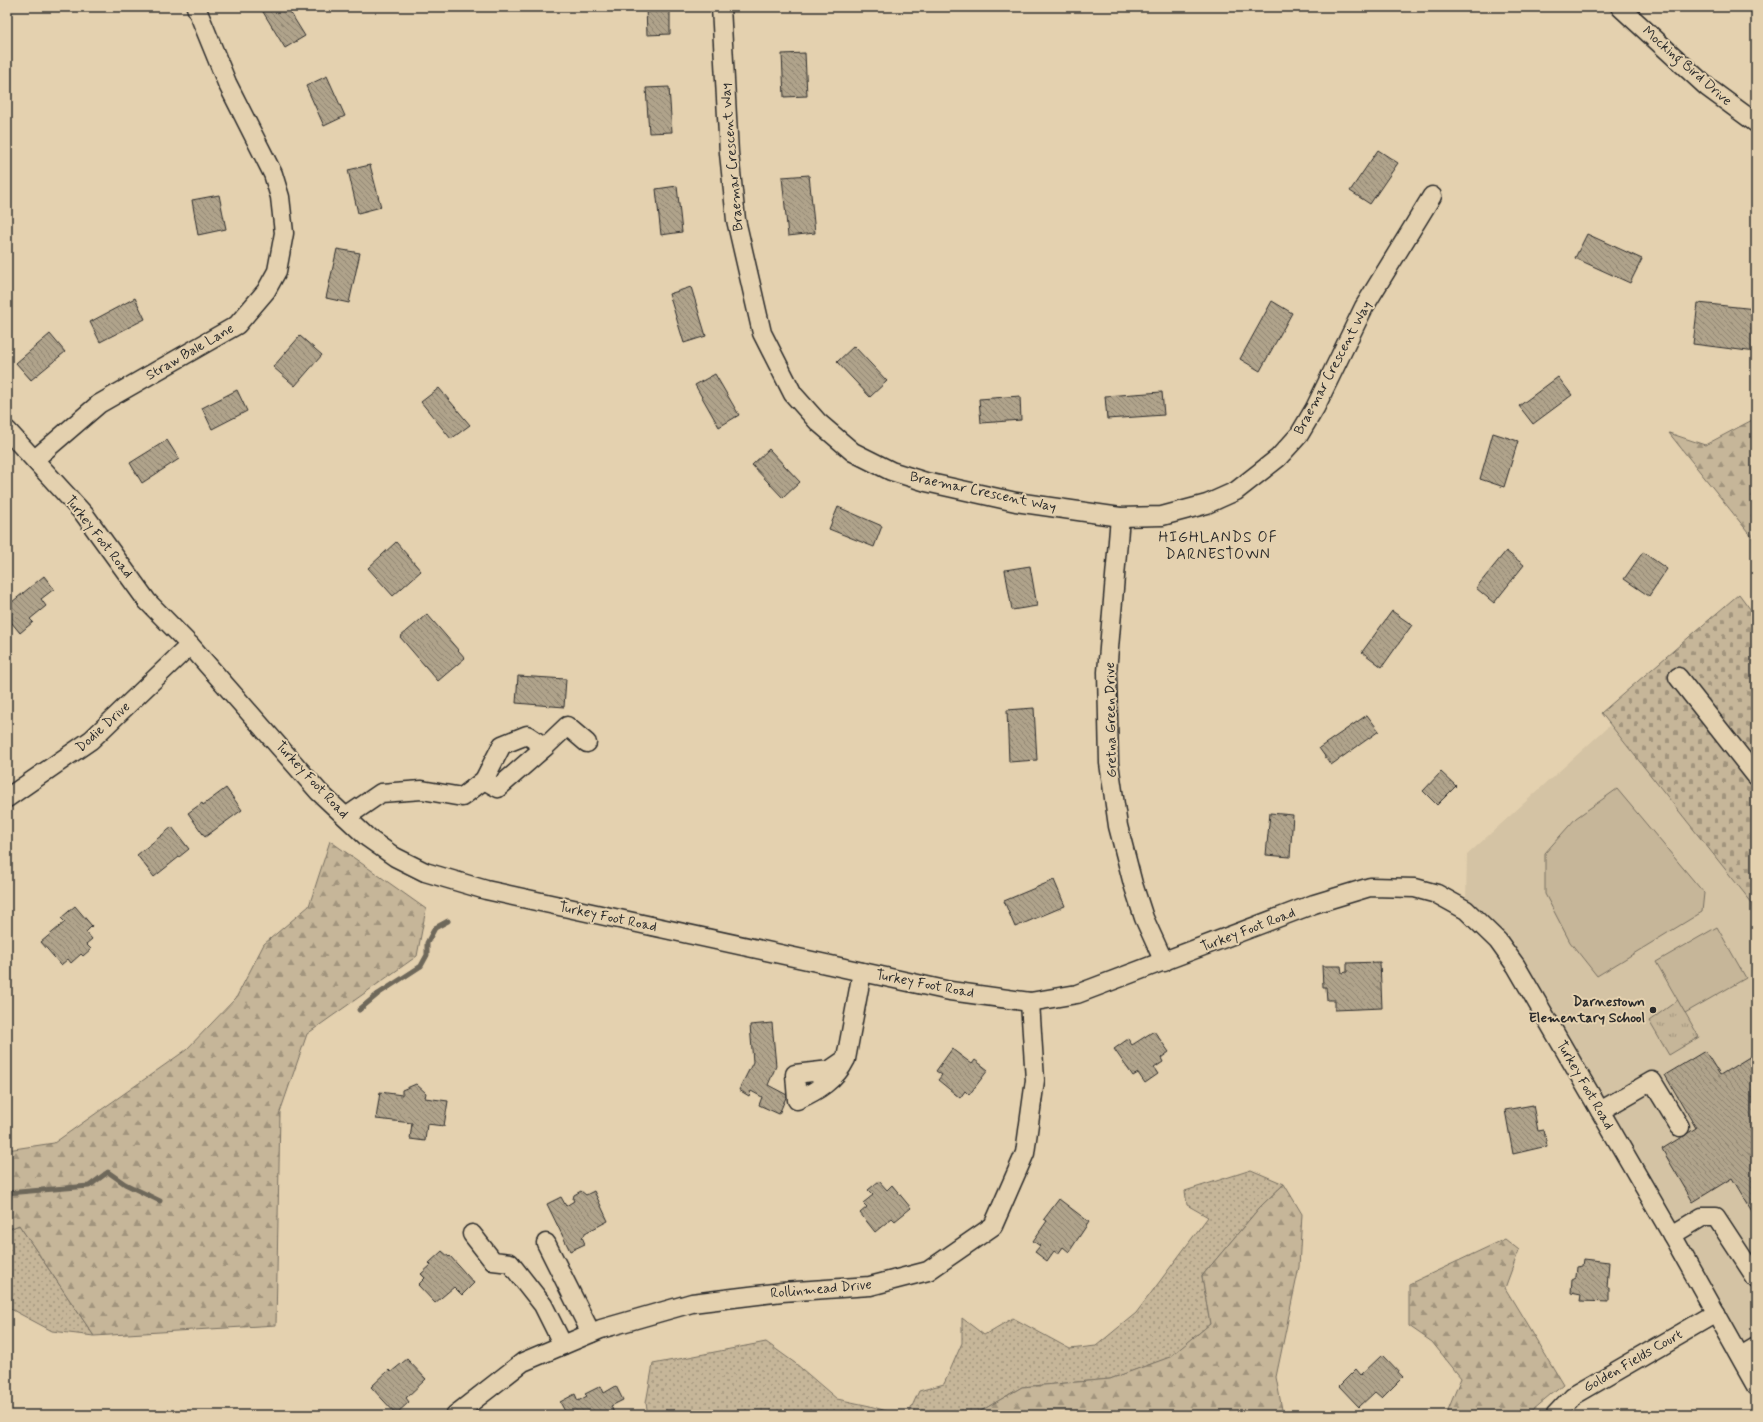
<svg xmlns="http://www.w3.org/2000/svg" width="1763" height="1422" viewBox="0 0 1763 1422" font-family="Mynerve,sans-serif">
	<defs>
		<pattern id="grass-dots" width="8" height="8" patternUnits="userSpaceOnUse"><rect width="8" height="8" fill="#c6b699"/><path d="M2 2h.1M6 6h.1" fill="none" stroke="#a1947d" stroke-width="1.8" stroke-linecap="round"/></pattern>
		<pattern id="forest-firs" width="22" height="20" patternUnits="userSpaceOnUse"><rect width="22" height="20" fill="#c6b699"/><path d="M5 1l3.5 6h-7zM16 11l3.5 6h-7z" fill="#a1947d"/></pattern>
		<pattern id="cemetery-stones" width="16" height="16" patternUnits="userSpaceOnUse"><rect width="16" height="16" fill="#c6b699"/><path d="M2 7V4a2 2 0 0 1 4 0v3zM10 15v-3a2 2 0 0 1 4 0v3z" fill="#a1947d"/></pattern>
		<pattern id="park-tufts" width="24" height="20" patternUnits="userSpaceOnUse"><rect width="24" height="20" fill="#c6b699"/><path d="M3 7l-1-3M5 7V3M7 7l1-3M15 17l-1-3M17 17v-4M19 17l1-3" fill="none" stroke="#a1947d"/></pattern>
		<pattern id="building-back-hatch" width="6" height="6" patternUnits="userSpaceOnUse"><rect width="6" height="6" fill="#b0a38b"/><path d="M-1 5l2 2M0 0l6 6M5-1l2 2" fill="none" stroke="#8f8572"/></pattern>
	</defs>
	<rect width="100%" height="100%" fill="#e4d1af"/>
	<filter id="ink" filterUnits="userSpaceOnUse"><feTurbulence type="fractalNoise" baseFrequency=".025" numOctaves="2"/><feDisplacementMap in="SourceGraphic" scale="8" xChannelSelector="R" yChannelSelector="G"/><feConvolveMatrix kernelMatrix="1 2 1 2 8 2 1 2 1" color-interpolation-filters="sRGB"/></filter>
	<g filter="url(#ink)">
		<path fill="#d4c3a4" d="M 1610,725 L 1756,908 L 1756,1362 L 1589,1077 L 1513,942 L 1466,901 L 1467,855 Z"/>
		<g fill="url(#grass-dots)" stroke="#787062">
			<path d="M 1251,1170 L 1284,1184 L 1260,1207 L 1202,1276 L 1210,1324 L 1171,1357 L 1110,1379 L 1022,1387 L 974,1415 L 908,1415 L 919,1391 L 944,1384 L 962,1343 L 962,1318 L 984,1335 L 1013,1318 L 1070,1349 L 1096,1346 L 1136,1313 L 1208,1217 L 1187,1205 L 1185,1191 Z"/>
			<path d="M 19,1225 L 94,1336 L 52,1331 L 7,1307 L 7,1230 Z"/>
			<path d="M 766,1342 L 795,1363 L 837,1399 L 870,1406 L 899,1415 L 648,1415 L 646,1403 L 653,1364 Z"/>
		</g>
		<g fill="url(#forest-firs)" stroke="#787062">
			<path d="M 1756,418 L 1756,542 L 1669,433 L 1705,445 Z"/>
			<path d="M 330,841 L 426,909 L 417,956 L 307,1034 L 280,1112 L 276,1325 L 94,1336 L 19,1225 L 7,1230 L 7,1150 L 54,1143 L 186,1050 L 236,998 L 264,944 L 309,906 Z"/>
			<path d="M 1284,1184 L 1302,1214 L 1299,1267 L 1276,1377 L 1283,1415 L 974,1415 L 1022,1387 L 1110,1379 L 1170,1357 L 1210,1324 L 1202,1276 L 1260,1207 Z"/>
			<path d="M 1505,1239 L 1519,1250 L 1505,1288 L 1563,1384 L 1526,1415 L 1446,1415 L 1461,1378 L 1432,1342 L 1409,1326 L 1409,1284 Z"/>
		</g>
		<path fill="url(#cemetery-stones)" stroke="#787062" d="M 1739,594 L 1756,617 L 1756,908 L 1601,713 Z"/>
		<path fill="url(#park-tufts)" stroke="#787062" d="M 1678,1000 L 1699,1037 L 1669,1055 L 1649,1021 Z"/>
		<g fill="#c6b699" stroke="#787062">
			<path d="M 1617,789 L 1704,893 L 1702,912 L 1597,976 L 1570,942 L 1545,894 L 1545,853 L 1576,818 Z"/>
			<path d="M 1717,927 L 1746,978 L 1685,1013 L 1656,962 Z"/>
		</g>
		<g fill="none" stroke-linecap="round" stroke-linejoin="round">
			<g stroke="#6e675a" stroke-width="5">
				<path d="M 359,1010 L 378,994 L 421,966 L 427,955 L 427,943 L 435,928 L 448,921"/>
				<path d="M 7,1193 L 89,1186 L 108,1172 L 125,1184 L 160,1201"/>
			</g>
		</g>
		<g fill="url(#building-back-hatch)" stroke="#2b2b2b">
			<path d="M 260,7 L 287,7 L 305,36 L 285,48 Z"/>
			<path d="M 646,7 L 670,7 L 670,34 L 647,35 Z"/>
			<path d="M 805,53 L 807,96 L 784,97 L 782,54 Z"/>
			<path d="M 327,76 L 345,116 L 324,126 L 306,86 Z"/>
			<path d="M 669,87 L 672,132 L 649,133 L 646,88 Z"/>
			<path d="M 1378,150 L 1398,163 L 1370,204 L 1350,191 Z"/>
			<path d="M 370,165 L 381,207 L 358,213 L 348,170 Z"/>
			<path d="M 809,175 L 815,233 L 788,236 L 782,177 Z"/>
			<path d="M 677,186 L 682,232 L 661,235 L 656,189 Z"/>
			<path d="M 219,195 L 226,229 L 198,235 L 192,200 Z"/>
			<path d="M 1587,234 L 1642,259 L 1630,283 L 1575,258 Z"/>
			<path d="M 337,249 L 360,253 L 349,303 L 326,298 Z"/>
			<path d="M 691,287 L 706,336 L 684,343 L 669,294 Z"/>
			<path d="M 135,298 L 145,319 L 100,342 L 90,322 Z"/>
			<path d="M 1272,301 L 1292,313 L 1260,371 L 1240,359 Z"/>
			<path d="M 1698,303 L 1756,309 L 1756,352 L 1693,344 Z"/>
			<path d="M 50,334 L 65,352 L 31,380 L 16,363 Z"/>
			<path d="M 300,336 L 322,355 L 295,386 L 273,367 Z"/>
			<path d="M 854,346 L 887,381 L 870,397 L 837,362 Z"/>
			<path d="M 715,374 L 739,415 L 719,427 L 695,385 Z"/>
			<path d="M 1558,377 L 1572,395 L 1533,424 L 1519,406 Z"/>
			<path d="M 439,388 L 470,425 L 451,439 L 421,402 Z"/>
			<path d="M 237,390 L 247,411 L 212,429 L 202,408 Z"/>
			<path d="M 1162,392 L 1164,415 L 1107,419 L 1105,396 Z"/>
			<path d="M 1020,396 L 1021,420 L 981,423 L 979,399 Z"/>
			<path d="M 1493,433 L 1518,441 L 1504,487 L 1480,479 Z"/>
			<path d="M 167,440 L 179,459 L 142,483 L 130,463 Z"/>
			<path d="M 769,449 L 800,482 L 783,498 L 752,465 Z"/>
			<path d="M 838,507 L 882,526 L 874,547 L 829,529 Z"/>
			<path d="M 396,542 L 421,571 L 393,596 L 368,568 Z"/>
			<path d="M 1506,551 L 1524,565 L 1494,603 L 1476,588 Z"/>
			<path d="M 1643,552 L 1667,569 L 1649,596 L 1624,579 Z"/>
			<path d="M 1030,566 L 1037,606 L 1012,610 L 1005,570 Z"/>
			<path d="M 44,576 L 54,589 L 41,599 L 46,606 L 30,619 L 33,622 L 20,633 L 7,617 L 7,595 L 12,602 Z"/>
			<path d="M 1392,611 L 1412,625 L 1382,667 L 1362,652 Z"/>
			<path d="M 427,614 L 465,658 L 438,681 L 400,637 Z"/>
			<path d="M 518,676 L 566,679 L 564,707 L 516,703 Z"/>
			<path d="M 1034,708 L 1037,760 L 1009,762 L 1007,710 Z"/>
			<path d="M 1367,715 L 1379,731 L 1331,765 L 1319,748 Z"/>
			<path d="M 1441,772 L 1456,786 L 1437,805 L 1423,791 Z"/>
			<path d="M 226,788 L 242,810 L 205,837 L 188,813 L 202,803 L 203,805 Z"/>
			<path d="M 1270,813 L 1293,815 L 1290,857 L 1266,855 Z"/>
			<path d="M 172,827 L 189,849 L 154,877 L 137,855 Z"/>
			<path d="M 1054,880 L 1065,906 L 1015,927 L 1004,901 Z"/>
			<path d="M 75,906 L 92,926 L 86,932 L 92,939 L 86,944 L 91,949 L 83,956 L 81,954 L 71,963 L 68,959 L 61,965 L 41,942 L 65,922 L 61,918 Z"/>
			<path d="M 1380,962 L 1382,1008 L 1335,1010 L 1335,1000 L 1327,1000 L 1326,987 L 1323,987 L 1322,966 L 1341,966 L 1342,973 L 1347,972 L 1347,963 Z"/>
			<path d="M 772,1023 L 776,1066 L 768,1085 L 787,1095 L 779,1114 L 759,1105 L 762,1097 L 751,1091 L 749,1096 L 739,1090 L 753,1062 L 750,1025 Z"/>
			<path d="M 1154,1031 L 1169,1052 L 1161,1058 L 1163,1062 L 1154,1068 L 1158,1074 L 1145,1083 L 1138,1073 L 1133,1076 L 1114,1049 L 1128,1039 L 1132,1045 Z"/>
			<path d="M 952,1049 L 972,1064 L 975,1060 L 988,1070 L 969,1095 L 965,1091 L 960,1098 L 938,1080 L 942,1075 L 936,1071 Z"/>
			<path d="M 1705,1051 L 1720,1075 L 1756,1053 L 1756,1102 L 1755,1103 L 1756,1105 L 1756,1218 L 1732,1178 L 1693,1202 L 1662,1149 L 1696,1128 L 1665,1075 Z"/>
			<path d="M 416,1084 L 426,1093 L 425,1098 L 448,1101 L 444,1126 L 427,1124 L 425,1141 L 410,1139 L 412,1123 L 376,1119 L 380,1092 L 402,1095 L 402,1090 Z"/>
			<path d="M 1533,1105 L 1538,1131 L 1544,1130 L 1547,1146 L 1513,1154 L 1505,1110 Z"/>
			<path d="M 879,1181 L 887,1190 L 892,1185 L 911,1208 L 895,1221 L 892,1218 L 875,1232 L 860,1213 L 867,1207 L 863,1203 L 873,1195 L 868,1190 Z"/>
			<path d="M 581,1191 L 586,1195 L 594,1191 L 608,1221 L 585,1233 L 585,1235 L 582,1237 L 585,1244 L 570,1251 L 547,1204 L 561,1197 L 566,1206 L 574,1201 L 573,1199 L 574,1195 Z"/>
			<path d="M 1059,1199 L 1089,1222 L 1069,1252 L 1063,1247 L 1058,1254 L 1054,1251 L 1047,1261 L 1035,1252 L 1040,1246 L 1033,1241 L 1047,1221 L 1044,1219 Z"/>
			<path d="M 442,1251 L 449,1257 L 450,1256 L 474,1283 L 462,1295 L 454,1287 L 435,1303 L 418,1285 L 425,1278 L 421,1274 L 431,1265 L 429,1263 Z"/>
			<path d="M 1583,1259 L 1609,1262 L 1607,1287 L 1609,1287 L 1609,1302 L 1580,1301 L 1581,1295 L 1571,1293 L 1572,1279 L 1576,1277 L 1577,1267 L 1582,1266 Z"/>
			<path d="M 1382,1355 L 1403,1377 L 1382,1398 L 1375,1392 L 1359,1407 L 1339,1386 L 1356,1369 L 1361,1375 Z"/>
			<path d="M 407,1359 L 426,1379 L 406,1398 L 409,1402 L 396,1414 L 371,1387 L 389,1370 L 391,1372 Z"/>
			<path d="M 601,1386 L 604,1393 L 616,1386 L 623,1400 L 611,1406 L 615,1415 L 567,1415 L 560,1402 L 575,1394 L 578,1401 L 587,1396 L 585,1394 Z"/>
		</g>
		<g fill="none" stroke-linecap="round" stroke-linejoin="round">
			<defs>
				<g id="minor">
					<path d="M 721,7 L 729,153 L 736,220 L 762,333 L 793,394 L 818,422 L 853,452 L 891,471 L 926,482 L 1016,502 L 1120,517 L 1162,516 L 1207,504 L 1236,491 L 1278,458 L 1299,435 L 1315,408 L 1364,307 L 1432,196"/>
					<path d="M 1620,7 L 1707,87 L 1756,123"/>
					<path d="M 7,430 L 84,514 L 147,601 L 190,645 L 319,792 L 368,838 L 395,857 L 425,872 L 486,890 L 950,991 L 1030,1002 L 1077,994 L 1314,904 L 1370,887 L 1415,888 L 1437,894 L 1466,910 L 1498,941 L 1516,966 L 1672,1235 L 1756,1385"/>
					<path d="M 35,459 L 99,404 L 237,325 L 266,291 L 277,271 L 284,233 L 280,197 L 273,174 L 227,83 L 196,7"/>
					<path d="M 1120,517 L 1107,672 L 1109,763 L 1118,826 L 1133,884 L 1144,918 L 1164,962"/>
					<path d="M 1678,677 L 1756,776"/>
					<path d="M 484,780 L 498,788 L 545,747"/>
					<path d="M 7,798 L 91,740 L 190,645"/>
					<path d="M 346,817 L 381,793 L 422,790 L 462,797 L 484,780 L 502,745 L 527,735 L 545,747 L 567,726 L 587,743"/>
					<path d="M 846,1059 C 836,1080 817,1091 797,1100 L 795,1074 L 830,1070 L 846,1059 L 862,972"/>
					<path d="M 1600,1111 L 1652,1081 L 1680,1127"/>
					<path d="M 472,1234 L 493,1261 L 510,1263 L 543,1305 L 563,1345"/>
					<path d="M 1672,1235 L 1702,1217 L 1716,1217 L 1756,1278"/>
					<path d="M 546,1243 L 591,1333"/>
					<path d="M 1741,1356 L 1756,1347"/>
					<path d="M 455,1415 L 523,1362 L 601,1329 L 692,1303 L 782,1292 L 870,1286 L 928,1271 L 993,1226 L 1025,1153 L 1035,1080 L 1030,1002"/>
					<path d="M 1555,1415 L 1573,1396 L 1716,1313"/>
				</g>
			</defs>
			<use href="#minor" stroke="#2b2b2b" stroke-width="21"/>
			<use href="#minor" stroke="#e4d1af" stroke-width="18"/>
		</g>
	</g>
	<circle fill="#2b2b2b" stroke="#e4d1af" stroke-width="1.5" cx="1653" cy="1010" r="4"/>
	<g text-anchor="middle" dominant-baseline="central" stroke-width="4" stroke-linejoin="round" paint-order="stroke">
		<g font-size="14" fill="#2b2b2b" stroke="#e4d1af">
			<text transform="translate(1687 66) rotate(41)">Mocking Bird Drive</text>
			<text transform="translate(732 157) rotate(-95)">Braemar Crescent Way</text>
			<text transform="translate(190 352) rotate(-30)">Straw Bale Lane</text>
			<text transform="translate(1333 368) rotate(-62)">Braemar Crescent Way</text>
			<text transform="translate(983 492) rotate(12)">Braemar Crescent Way</text>
			<text transform="translate(99 537) rotate(52)">Turkey Foot Road</text>
			<text transform="translate(1111 720) rotate(-91)">Gretna Green Drive</text>
			<text transform="translate(103 727) rotate(-42)">Dodie Drive</text>
			<text transform="translate(312 780) rotate(47)">Turkey Foot Road</text>
			<text transform="translate(608 917) rotate(12)">Turkey Foot Road</text>
			<text transform="translate(1248 930) rotate(-21)">Turkey Foot Road</text>
			<text transform="translate(925 984) rotate(11)">Turkey Foot Road</text>
			<text transform="translate(1585 1085) rotate(60)">Turkey Foot Road</text>
			<text transform="translate(821 1289) rotate(-5)">Rollinmead Drive</text>
			<text transform="translate(1633 1361) rotate(-30)">Golden Fields Court</text>
		</g>
		<g font-size="14" font-weight="bold" fill="#2b2b2b" stroke="#e4d1af" text-anchor="end">
			<text x="1645" y="1002">Darnestown<tspan x="1645" dy="16">Elementary School</tspan></text>
		</g>
		<g font-size="15" letter-spacing="1" fill="#2b2b2b" stroke="#e4d1af">
			<text x="1218" y="538">HIGHLANDS OF<tspan x="1218" dy="17">DARNESTOWN</tspan></text>
		</g>
	</g>
	<rect width="1763" height="1422" fill="none" stroke="#e4d1af" stroke-width="24"/>
	<rect x="12" y="12" width="1739" height="1398" fill="none" stroke="#2b2b2b" stroke-width="1.5" filter="url(#ink)"/>
</svg>
